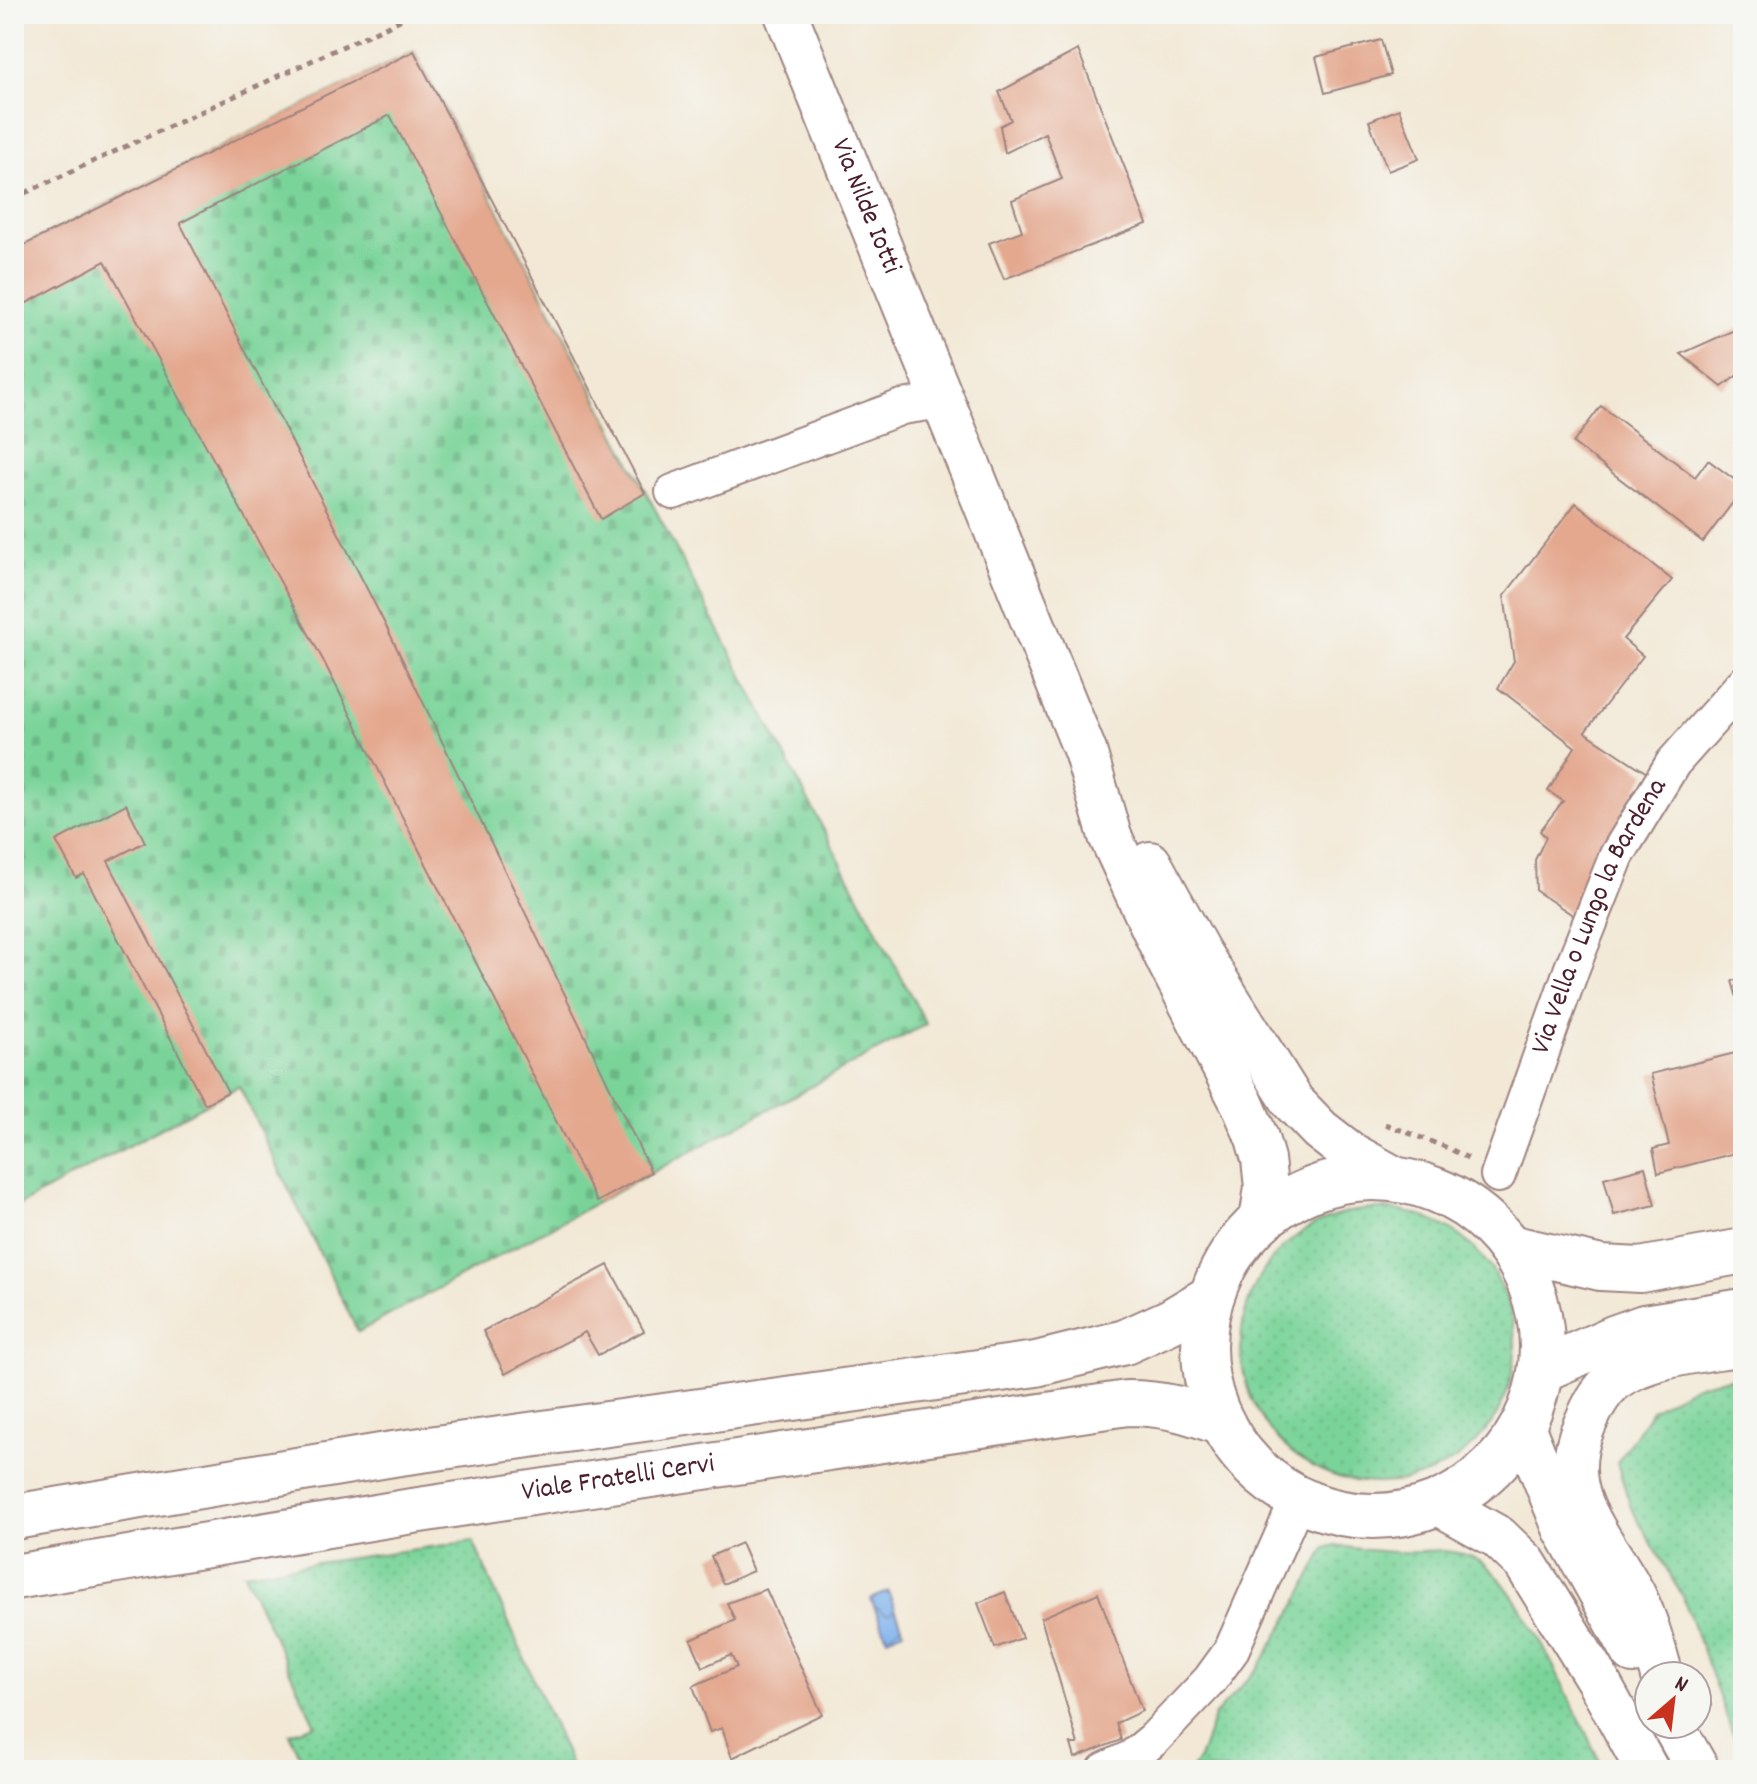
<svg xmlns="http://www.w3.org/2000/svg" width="1757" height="1784" viewBox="0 0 1757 1784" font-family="Dekko,sans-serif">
	<defs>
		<pattern id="grass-dots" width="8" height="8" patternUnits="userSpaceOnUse" patternTransform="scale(2)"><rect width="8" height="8" fill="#7ad49a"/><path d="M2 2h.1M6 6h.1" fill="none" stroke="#6bb685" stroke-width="1.8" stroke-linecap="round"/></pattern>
		<pattern id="cemetery-stones" width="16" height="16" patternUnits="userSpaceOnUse" patternTransform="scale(2)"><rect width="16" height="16" fill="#7ad49a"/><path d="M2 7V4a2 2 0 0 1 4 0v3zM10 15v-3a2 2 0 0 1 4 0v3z" fill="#6bb685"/></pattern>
		<pattern id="water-waves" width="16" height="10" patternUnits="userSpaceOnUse" patternTransform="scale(2)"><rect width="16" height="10" fill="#80b3ed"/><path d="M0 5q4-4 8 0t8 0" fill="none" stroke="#6b91c0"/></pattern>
	</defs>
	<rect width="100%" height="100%" fill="#f6f6f2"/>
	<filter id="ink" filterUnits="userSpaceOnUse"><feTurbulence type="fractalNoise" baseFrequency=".0125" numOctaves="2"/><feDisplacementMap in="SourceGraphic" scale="16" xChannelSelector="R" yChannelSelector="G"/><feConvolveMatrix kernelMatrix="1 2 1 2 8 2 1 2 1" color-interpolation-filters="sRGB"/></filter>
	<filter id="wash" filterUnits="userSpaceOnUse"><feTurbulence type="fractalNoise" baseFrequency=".006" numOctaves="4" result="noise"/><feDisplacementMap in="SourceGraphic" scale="32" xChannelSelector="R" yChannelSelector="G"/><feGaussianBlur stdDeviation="1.8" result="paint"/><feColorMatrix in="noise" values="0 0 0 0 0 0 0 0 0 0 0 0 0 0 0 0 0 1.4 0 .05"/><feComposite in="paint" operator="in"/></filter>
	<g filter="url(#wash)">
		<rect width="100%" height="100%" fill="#f2e8d5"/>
		<g fill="url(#grass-dots)" stroke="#627a62" stroke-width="2">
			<circle cx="1378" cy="1346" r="137"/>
			<path d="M 1743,1375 L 1743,1763 L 1683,1597 L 1631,1508 L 1617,1463 L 1652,1410 L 1696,1385 Z"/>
			<path d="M 473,1541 L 573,1770 L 307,1770 L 289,1733 L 315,1725 L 244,1573 Z"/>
			<path d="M 1336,1545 C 1364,1551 1392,1553 1421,1552 C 1436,1551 1448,1550 1463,1554 C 1476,1557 1490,1567 1498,1577 C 1540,1627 1574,1711 1604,1770 L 1191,1770 L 1199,1759 L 1214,1716 L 1259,1667 L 1293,1610 L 1325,1548 Z"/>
		</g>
		<path fill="url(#cemetery-stones)" stroke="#627a62" stroke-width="2" d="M 414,51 L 926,1024 L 358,1332 L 239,1086 L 14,1208 L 14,250 Z"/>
		<path fill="url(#water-waves)" stroke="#65698c" stroke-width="2" d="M 888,1591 L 904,1631 L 887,1638 L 871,1599 Z"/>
		<g id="blocks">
			<g fill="#e4a88f">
				<path d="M 1381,40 L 1391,75 L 1325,93 L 1316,57 Z"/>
				<path d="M 1078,50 L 1147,224 L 1004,279 L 989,243 L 1022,231 L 1012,200 L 1062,179 L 1045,133 L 1005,153 L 1000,126 L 1011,120 L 999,92 Z"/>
				<path d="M 414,51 L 645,493 L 601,519 L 390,115 L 180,223 L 387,628 L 651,1172 L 597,1202 L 323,660 L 105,261 L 14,310 L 14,250 Z"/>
				<path d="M 1399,109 L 1419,159 L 1388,171 L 1369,121 Z"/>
				<path d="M 1743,326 L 1743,374 L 1740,373 L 1722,387 L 1681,354 Z"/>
				<path d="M 1601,406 L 1695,477 L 1708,460 L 1743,486 L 1743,489 L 1703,542 L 1573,443 Z"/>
				<path d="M 1576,503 L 1672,580 L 1623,639 L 1643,656 L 1585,732 L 1647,773 L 1623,810 L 1635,818 L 1576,917 L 1536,891 L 1535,860 L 1546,837 L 1540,831 L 1563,801 L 1548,791 L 1575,747 L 1498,688 L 1514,661 L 1504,596 Z"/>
				<path d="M 126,804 L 145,842 L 108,861 L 228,1092 L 205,1104 L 84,874 L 76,878 L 56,841 Z"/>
				<path d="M 1743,978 L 1743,1015 L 1742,1015 L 1732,981 Z"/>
				<path d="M 1743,1051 L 1743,1151 L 1658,1173 L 1653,1149 L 1669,1145 L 1651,1074 Z"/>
				<path d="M 1645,1167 L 1655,1205 L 1614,1215 L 1604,1178 Z"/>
				<path d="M 608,1265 L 644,1331 L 598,1355 L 585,1332 L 505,1374 L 483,1331 Z"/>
				<path d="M 741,1543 L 753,1571 L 723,1584 L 711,1556 Z"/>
				<path d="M 766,1589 L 822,1714 L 732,1758 L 722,1728 L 710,1732 L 693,1686 L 737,1667 L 731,1655 L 703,1667 L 691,1640 L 735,1620 L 727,1603 Z"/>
				<path d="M 1005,1592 L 1022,1638 L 995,1648 L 978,1603 Z"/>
				<path d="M 1098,1593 L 1142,1711 L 1116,1723 L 1121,1740 L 1075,1758 L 1071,1744 L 1078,1744 L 1041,1618 Z"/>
			</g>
		</g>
	</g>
	<g filter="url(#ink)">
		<use href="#blocks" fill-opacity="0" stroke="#9e8480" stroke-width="2"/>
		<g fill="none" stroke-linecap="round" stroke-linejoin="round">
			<defs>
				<g id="minor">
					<path d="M 673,492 L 902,407 L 942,401"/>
					<path id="s1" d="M 1498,1175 L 1572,968 L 1617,855 L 1673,763 L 1743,684"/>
					<path d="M 1105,1770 L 1131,1758 L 1154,1739 L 1210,1680 L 1231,1651 L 1298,1499"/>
				</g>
				<g id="tertiary">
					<path id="s2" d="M 786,14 L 1085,751 L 1110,836 L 1168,961 L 1242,1103 L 1257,1138 L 1263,1159 L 1266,1187 L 1261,1221"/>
					<path d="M 1150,863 L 1199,952 L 1293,1102 L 1320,1130 L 1351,1154 L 1398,1180"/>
					<path d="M 1523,1426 L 1564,1528 L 1633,1652"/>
					<path d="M 1437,1503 L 1498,1537 L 1525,1563 L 1597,1679 L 1647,1770"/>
					<path d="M 1662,1676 C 1653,1644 1645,1612 1628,1584 C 1613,1557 1593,1533 1582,1504 C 1572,1479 1573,1451 1584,1426 C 1591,1410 1599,1392 1614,1380 C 1645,1355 1704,1351 1743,1344"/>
					<path d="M 1672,1724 L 1698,1770"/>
				</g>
				<g id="primary">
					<circle cx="1373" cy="1347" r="169"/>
					<path d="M 1509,1247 L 1601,1268 L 1640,1270 L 1743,1251"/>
					<path d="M 1541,1370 L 1616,1337 L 1644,1327 L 1743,1311"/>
					<path d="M 14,1517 L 393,1454 L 1036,1364 L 1125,1342 L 1171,1321 L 1211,1297"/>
					<path id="s3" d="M 14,1577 L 406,1512 L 1127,1403 C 1162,1403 1190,1410 1223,1424"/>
				</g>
			</defs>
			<use href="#minor" stroke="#9e8480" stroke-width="38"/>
			<use href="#tertiary" stroke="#9e8480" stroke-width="46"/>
			<use href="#primary" stroke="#9e8480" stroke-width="48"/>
			<g stroke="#9e8480" stroke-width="5" stroke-dasharray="6 6" stroke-linecap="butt">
				<path d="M 14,198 L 413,14"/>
				<path d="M 1385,1124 L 1448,1148 L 1468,1158"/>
				<path d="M 1701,1682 L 1711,1706"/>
			</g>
			<use href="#minor" stroke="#fff" stroke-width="34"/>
			<use href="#tertiary" stroke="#fff" stroke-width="42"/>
			<use href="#primary" stroke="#fff" stroke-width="44"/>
		</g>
	</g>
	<g text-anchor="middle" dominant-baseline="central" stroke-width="6" stroke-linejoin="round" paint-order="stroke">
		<g font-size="28" fill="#4a1f2b" stroke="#f6f6f2">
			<text stroke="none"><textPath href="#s2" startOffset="208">Via Nilde Iotti</textPath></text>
			<text stroke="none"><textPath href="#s1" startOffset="278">Via Vella o Lungo la Bardena</textPath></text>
			<text stroke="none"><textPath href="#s3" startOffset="612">Viale Fratelli Cervi</textPath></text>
		</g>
	</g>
	<rect width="1757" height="1784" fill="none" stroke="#f6f6f2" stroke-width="48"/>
	<g transform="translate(1673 1700) rotate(28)"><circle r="38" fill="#f6f6f2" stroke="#b1a0a2" stroke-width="2"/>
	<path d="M0-6L14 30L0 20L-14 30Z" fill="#c8321e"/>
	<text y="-12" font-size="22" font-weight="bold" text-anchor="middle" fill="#4a1f2b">N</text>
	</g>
</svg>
